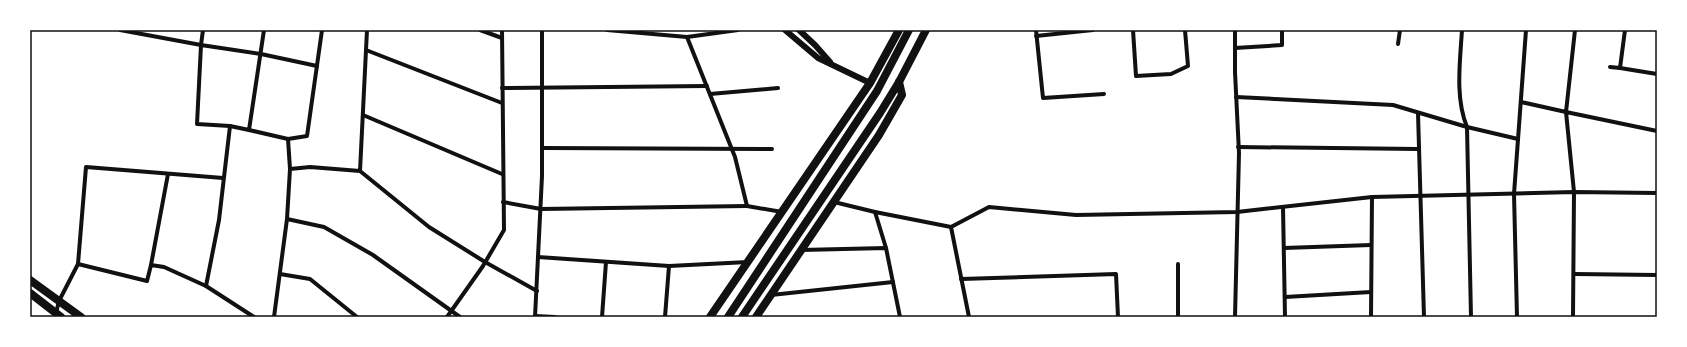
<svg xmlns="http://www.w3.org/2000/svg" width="1687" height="347" viewBox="0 0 1687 347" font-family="Raleway,sans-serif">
	<rect width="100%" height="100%" fill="#fff"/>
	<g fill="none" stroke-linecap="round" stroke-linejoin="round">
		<g stroke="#111" stroke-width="4">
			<path d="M 120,30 L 201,45 L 203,30"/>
			<path d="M 480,30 L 502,38"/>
			<path d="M 607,30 L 687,37 L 738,30"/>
			<path d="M 1036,30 L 1043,98 L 1104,94"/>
			<path d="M 1133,30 L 1136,76 L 1171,74 L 1188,66 L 1185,30"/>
			<path d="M 1462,30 C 1460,62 1455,98 1467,127 L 1471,317"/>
			<path d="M 1036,36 L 1093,30"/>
			<path d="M 687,37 L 735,157 L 747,206 L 782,212"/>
			<path d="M 1398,44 L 1400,30"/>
			<path d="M 1235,48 L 1282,45 L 1282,30"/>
			<path d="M 366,50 L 502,103"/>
			<path d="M 1610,67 L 1620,68 L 1625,30"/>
			<path d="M 1620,68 L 1657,74"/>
			<path d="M 502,88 L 707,86"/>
			<path d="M 710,94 L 778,88"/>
			<path d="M 1236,97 L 1393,105 L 1467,127 L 1518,139"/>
			<path d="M 1521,102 L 1566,112 L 1575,30"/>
			<path d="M 1418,113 L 1424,317"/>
			<path d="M 363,115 L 502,174"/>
			<path d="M 230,126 L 197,124 L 201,45 L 261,54 L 317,66"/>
			<path d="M 249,130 L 288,139 L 290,169"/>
			<path d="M 288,139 L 307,136 L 322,30"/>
			<path d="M 1238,147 L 1418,149"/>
			<path d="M 543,148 L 772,149"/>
			<path d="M 360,171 L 429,227 L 485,262 L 537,291"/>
			<path d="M 503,202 L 541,209 L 747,206"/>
			<path d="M 834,202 L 875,212 L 951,227"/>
			<path d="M 1283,207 L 1285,317"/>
			<path d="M 875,212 L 886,248"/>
			<path d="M 287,219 L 324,227 L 373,255 L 460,317"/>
			<path d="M 1284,248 L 1371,245"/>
			<path d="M 801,250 L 886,248 L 900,317"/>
			<path d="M 538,257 L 669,266 L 748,262"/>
			<path d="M 78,264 L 147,281 L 151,265 L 164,267 L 206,286"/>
			<path d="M 1178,264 L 1178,317"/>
			<path d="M 151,265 L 168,174"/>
			<path d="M 280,274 L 310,279 L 357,317"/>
			<path d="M 1574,274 L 1657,275"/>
			<path d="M 961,279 L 1116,274 L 1118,317"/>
			<path d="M 771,295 L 893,282"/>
			<path d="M 1285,297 L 1371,292"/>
			<path d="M 56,313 L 59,301 L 78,264 L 86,167 L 223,178"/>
			<path d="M 535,316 L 555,317"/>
			<path d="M 254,317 L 206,286 L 219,220 L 230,126 L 249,130 L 264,30"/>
			<path d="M 274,317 L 287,219 L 290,169 L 310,167 L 360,171 L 367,30"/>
			<path d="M 447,317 L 483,266 L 504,230 L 502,30"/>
			<path d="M 535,317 L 542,176 L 542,30"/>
			<path d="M 602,317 L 606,262"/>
			<path d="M 665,317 L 669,266"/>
			<path d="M 969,317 L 951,227 L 989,207 L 1076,215 L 1237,212 L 1372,197 L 1574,192 L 1657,193"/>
			<path d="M 1235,317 L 1239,153 L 1235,72 L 1235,30"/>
			<path d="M 1371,317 L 1372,197"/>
			<path d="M 1517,317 L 1514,194 L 1526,30"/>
			<path d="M 1573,317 L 1574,192 L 1566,112 L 1657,131"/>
		</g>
		<g stroke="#111" stroke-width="6">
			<path d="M 785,30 L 818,58 L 870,83"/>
			<path d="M 799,30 L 815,45 L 830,62"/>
		</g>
		<g stroke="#111" stroke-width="8">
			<path d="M 30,280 L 81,317"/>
			<path d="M 30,293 L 61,317"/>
			<path d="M 710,317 L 870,83 L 899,30"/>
			<path d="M 756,317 L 879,135 L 902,95 L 899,82"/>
		</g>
		<g stroke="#111" stroke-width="8">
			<path d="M 728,317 L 877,91 L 909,30"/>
			<path d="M 742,317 L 880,113 L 899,82 L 926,30"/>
		</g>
	</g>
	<rect width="1687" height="347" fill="none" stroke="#ffffff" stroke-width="62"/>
	<rect x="31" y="31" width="1625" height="285" fill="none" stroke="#111" stroke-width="1.5"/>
</svg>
